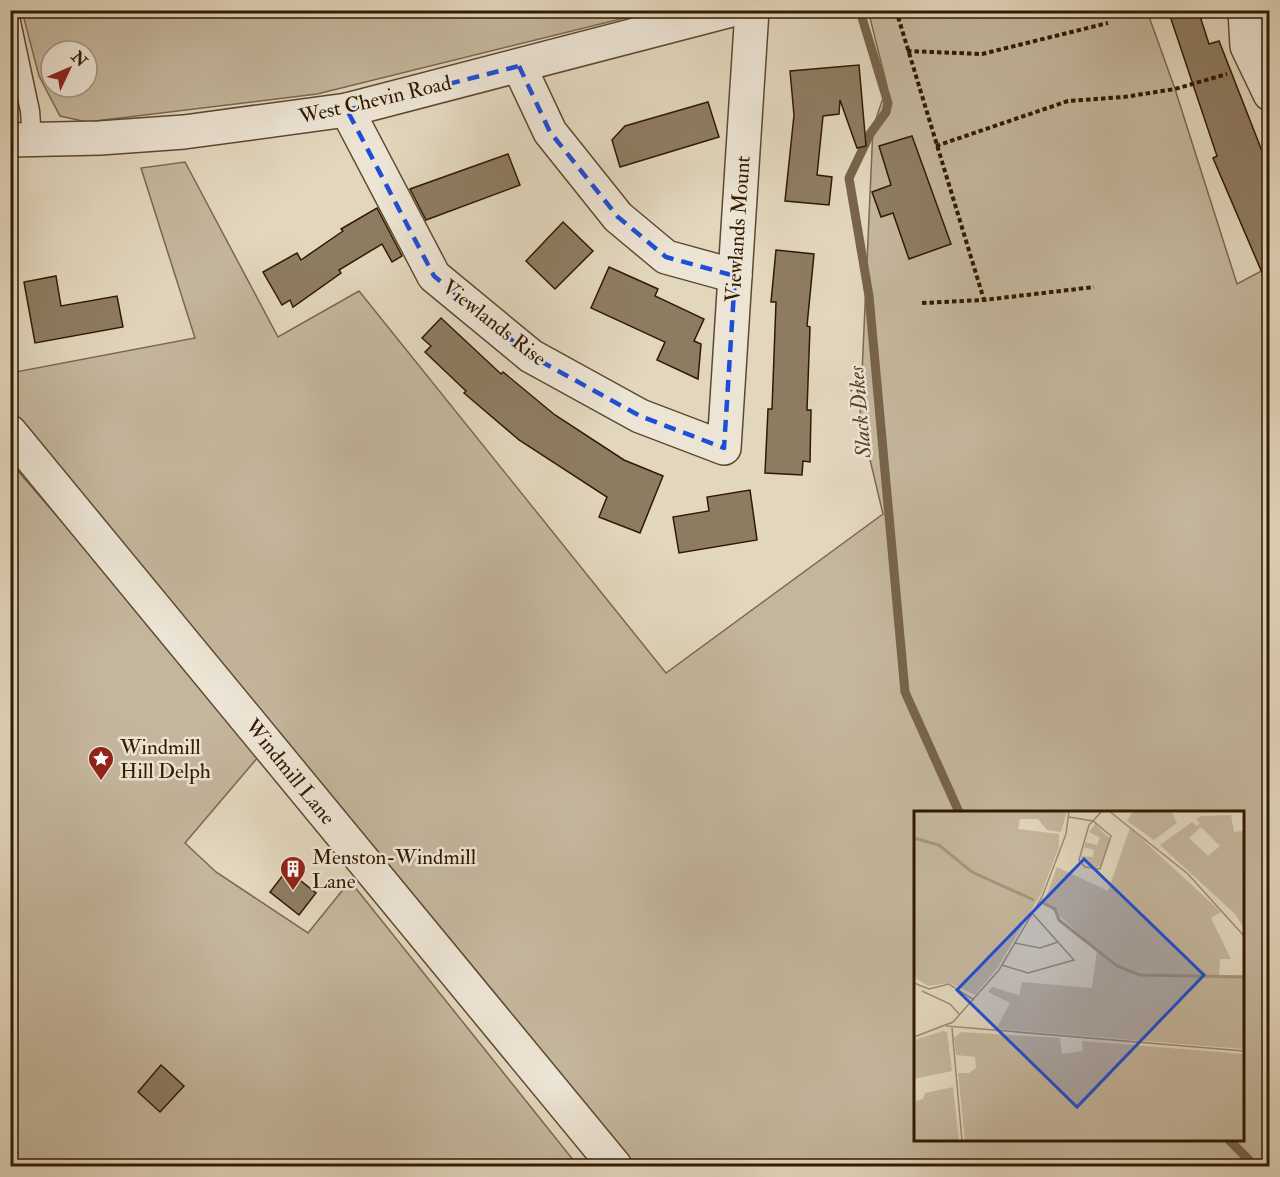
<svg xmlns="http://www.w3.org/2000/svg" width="1280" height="1177" viewBox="0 0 1280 1177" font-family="'IM FELL Double Pica',serif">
	<rect width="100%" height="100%" fill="#e2d6bd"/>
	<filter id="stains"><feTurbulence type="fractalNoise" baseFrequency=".00333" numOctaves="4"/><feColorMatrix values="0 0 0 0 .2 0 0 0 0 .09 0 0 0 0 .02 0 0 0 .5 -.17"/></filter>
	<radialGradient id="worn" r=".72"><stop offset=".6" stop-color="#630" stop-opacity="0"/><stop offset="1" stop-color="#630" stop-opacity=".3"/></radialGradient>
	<g fill="#c4b69d" stroke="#7b684e" stroke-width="1.5" fill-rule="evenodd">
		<path d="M 878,10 L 1147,11 L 1175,89 L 1237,284 L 1269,267 L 1269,1166 L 632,1166 L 11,413 L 10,373 L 195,338 L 141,168 L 185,162 L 278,337 L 359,291 L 666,673 L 883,514 L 860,418 L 873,128 L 887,86 L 869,14 ZM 916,812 L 1242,812 L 1242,1140 L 916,1140 Z"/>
		<path d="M 22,11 L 653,11 L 317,94 L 87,122 L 60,116 L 39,76 ZM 51,51 L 87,51 L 87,87 L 51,87 Z"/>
		<path d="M 1261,11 L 1269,11 L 1269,67 L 1262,49 Z"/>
		<path d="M 10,462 L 129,599 L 259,756 L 185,843 L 216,872 L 308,933 L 350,881 L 578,1166 L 11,1166 Z"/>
	</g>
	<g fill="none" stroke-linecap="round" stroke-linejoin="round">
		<g stroke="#78644b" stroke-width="9">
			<path d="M 860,11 L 888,103 L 886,112 L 870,134 L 849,178 L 869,296 L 905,692 L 959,812"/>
			<path d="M 1229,1140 L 1255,1166"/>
		</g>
	</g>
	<g fill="#8e7c62" stroke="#321a00" stroke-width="1.5">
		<path d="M 1168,10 L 1198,10 L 1209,44 L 1219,41 L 1269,169 L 1269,289 L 1213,158 L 1217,156 Z"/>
		<path d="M 859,65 L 866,146 L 857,148 L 840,100 L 839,114 L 823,116 L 817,175 L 832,177 L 829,205 L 785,201 L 794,115 L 790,71 Z"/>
		<path d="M 708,102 L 719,137 L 620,167 L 612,140 L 625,126 Z"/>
		<path d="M 912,136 L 951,244 L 909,259 L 893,213 L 881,217 L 872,192 L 891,185 L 879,146 Z"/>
		<path d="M 508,154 L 520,185 L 426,220 L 410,189 Z"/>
		<path d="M 377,208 L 402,256 L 392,262 L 382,244 L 339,270 L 341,273 L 293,307 L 290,300 L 282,305 L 263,272 L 297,253 L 301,260 L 343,231 L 341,229 Z"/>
		<path d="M 563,222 L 593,251 L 555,289 L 526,261 Z"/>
		<path d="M 776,250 L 814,254 L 807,326 L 810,327 L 807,410 L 811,410 L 810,462 L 803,461 L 802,475 L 765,473 L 768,409 L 772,409 L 776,302 L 771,302 Z"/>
		<path d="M 609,267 L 658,289 L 655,296 L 704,319 L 694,341 L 701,344 L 698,379 L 657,360 L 665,342 L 591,308 Z"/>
		<path d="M 56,276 L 61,306 L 117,296 L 123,327 L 35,343 L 24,282 Z"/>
		<path d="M 441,318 L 501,374 L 503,372 L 555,415 L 624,460 L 663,476 L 640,533 L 599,517 L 607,497 L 519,440 L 464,393 L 466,391 L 425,352 L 431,346 L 422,338 Z"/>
		<path d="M 750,490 L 757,540 L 679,553 L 673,517 L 709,511 L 707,497 Z"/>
		<path d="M 287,870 L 316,893 L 299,915 L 270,892 Z"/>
		<path d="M 161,1065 L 184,1086 L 160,1112 L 138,1092 Z"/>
	</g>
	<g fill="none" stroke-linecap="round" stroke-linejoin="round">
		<defs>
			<path id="service" d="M 10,17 L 30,111 L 32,139"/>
			<g id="minor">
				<path d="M 1245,10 L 1247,46 L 1270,94"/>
				<path d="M 519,66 L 550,132 L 618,217 L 666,257 L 735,276"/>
				<path d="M 347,110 L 434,276 L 531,356 L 640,416 L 724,448 L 752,10"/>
				<path d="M 10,432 L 615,1166"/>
			</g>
			<path id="tertiary" d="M 10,140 L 100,138 L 184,132 L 347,110 L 731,10"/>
		</defs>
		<use href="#service" stroke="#5e492f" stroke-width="21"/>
		<use href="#minor" stroke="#5e492f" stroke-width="36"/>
		<use href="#tertiary" stroke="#5e492f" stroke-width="36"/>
		<g stroke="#321a00" stroke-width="4" stroke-dasharray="4.5 3" stroke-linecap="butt">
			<path d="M 896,10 L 984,300"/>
			<path d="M 907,51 L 982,54 L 1108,23"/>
			<path d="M 936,146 L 1068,101 L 1124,97 L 1175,89 L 1227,74"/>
			<path d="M 922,303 L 984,300 L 1094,287"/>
		</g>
		<use href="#service" stroke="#ece4d4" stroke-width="18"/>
		<use href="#minor" stroke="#ece4d4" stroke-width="33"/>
		<use href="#tertiary" stroke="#ece4d4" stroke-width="33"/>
	</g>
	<path fill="none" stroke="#1d4ed8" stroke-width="4.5" stroke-dasharray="12 8" stroke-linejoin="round" d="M 519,66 L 550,132 L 618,217 L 666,257 L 735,276 L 724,448 L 640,416 L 531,356 L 434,276 L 347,110 Z"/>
	<defs>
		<symbol id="sight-pin" viewBox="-11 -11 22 30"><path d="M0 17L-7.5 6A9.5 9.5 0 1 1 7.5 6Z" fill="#8f2418" stroke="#ece4d4"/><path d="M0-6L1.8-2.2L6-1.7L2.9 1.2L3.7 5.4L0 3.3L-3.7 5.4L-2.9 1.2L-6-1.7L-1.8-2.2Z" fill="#fff"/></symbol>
		<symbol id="building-pin" viewBox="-11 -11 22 30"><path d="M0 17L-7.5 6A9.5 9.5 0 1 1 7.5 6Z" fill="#8f2418" stroke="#ece4d4"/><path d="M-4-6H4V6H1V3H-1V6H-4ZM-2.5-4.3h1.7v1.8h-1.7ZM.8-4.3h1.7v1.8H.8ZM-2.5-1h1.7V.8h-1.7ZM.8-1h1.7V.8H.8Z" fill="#fff"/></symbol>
	</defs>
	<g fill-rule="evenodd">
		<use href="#sight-pin" x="86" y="744" width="30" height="40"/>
		<use href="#building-pin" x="278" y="854" width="30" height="40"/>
	</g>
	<g text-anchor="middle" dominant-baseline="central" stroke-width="5" stroke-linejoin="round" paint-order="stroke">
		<g font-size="21" fill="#321a00" stroke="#ece4d4">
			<text transform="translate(375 100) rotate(-13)">West Chevin Road</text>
			<text transform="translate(738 229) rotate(-86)">Viewlands Mount</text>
			<text transform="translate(494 323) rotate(38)">Viewlands Rise</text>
			<text transform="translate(290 772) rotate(51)">Windmill Lane</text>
		</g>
		<g font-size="21" fill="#321a00" stroke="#ece4d4" text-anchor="start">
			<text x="120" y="747">Windmill<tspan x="120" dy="24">Hill Delph</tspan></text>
			<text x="312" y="857">Menston-Windmill<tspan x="312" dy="24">Lane</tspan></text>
		</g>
		<g font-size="22" font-style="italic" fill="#5b452c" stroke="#ece4d4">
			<text transform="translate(860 412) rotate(-95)">Slack Dikes</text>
		</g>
	</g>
	<g transform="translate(914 811)">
		<rect width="330" height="330" fill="#e2d6bd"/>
		<path d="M 0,0 L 153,0 L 147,21 L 133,19 L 124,8 L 106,8 L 104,18 L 145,23 L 145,36 L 127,83 L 84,156 L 61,184 L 36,172 L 14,175 L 0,166 ZM 219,0 L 257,0 L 263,12 L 240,29 L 213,10 ZM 317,4 L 320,21 L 330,20 L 330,117 L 321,103 L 246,34 L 278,11 L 283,15 L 286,12 L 282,8 L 288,5 ZM 287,16 L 306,35 L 294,45 L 275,27 ZM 181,13 L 196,28 L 187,55 L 179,57 L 169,51 L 167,45 L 179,46 L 180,39 L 170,36 L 172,31 L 183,34 L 186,27 L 175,21 ZM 216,17 L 307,101 L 297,107 L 317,148 L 306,148 L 305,164 L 330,164 L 330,238 L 82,218 L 96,192 L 74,181 L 78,176 L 105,184 L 108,171 L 178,177 L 183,139 L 130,91 L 143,56 L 194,80 ZM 29,220 L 33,221 L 38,260 L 0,268 L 0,229 ZM 47,221 L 146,227 L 148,243 L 169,240 L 168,230 L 330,243 L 330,330 L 51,330 L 44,262 L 55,262 L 62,257 L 61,246 L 42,244 L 40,227 ZM 39,276 L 45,330 L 0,330 L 2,290 L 9,288 L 11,282 Z" fill="#c4b69d" fill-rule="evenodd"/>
		<path fill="none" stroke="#a6967d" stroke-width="3" d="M 0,27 L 25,34 L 58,61 L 120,89M 129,92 L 141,98 L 145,109 L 203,155 L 226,164 L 330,166"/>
		<path fill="none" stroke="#9c8b71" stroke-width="1.5" d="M 195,0 L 274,63 L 330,125M 155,6 L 179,10 L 197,25 L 186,58 L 171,56 L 165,49 L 175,14 L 179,10 L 188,0M 101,132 L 126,137 L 144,131M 88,154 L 114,162 L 160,149 L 118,102M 0,172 L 15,178 L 35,173 L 60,189M 8,180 L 36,193 L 46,204M 32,215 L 330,240M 38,217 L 48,330M 0,226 L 39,211 L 85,159 L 128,86 L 152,23 L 155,0"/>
		<path fill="#1d4ed8" fill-opacity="0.15" stroke="#1d4ed8" stroke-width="3" d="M 170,48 L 290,164 L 163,296 L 43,179 Z"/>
		<rect width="330" height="330" fill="none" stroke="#321a00" stroke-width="3"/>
	</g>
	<rect width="1280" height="1177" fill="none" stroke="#e2d6bd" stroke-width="36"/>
	<rect x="12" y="12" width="1256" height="1153" fill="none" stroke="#321a00" stroke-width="3"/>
	<rect x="18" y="18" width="1244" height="1141" fill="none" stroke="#321a00" stroke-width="1.5"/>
	<g transform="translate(69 69) rotate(46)"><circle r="28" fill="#ece4d4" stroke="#a2937f" stroke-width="1.5"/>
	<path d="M0-4.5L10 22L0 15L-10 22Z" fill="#8f2418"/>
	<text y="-9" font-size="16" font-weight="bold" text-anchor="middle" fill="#321a00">N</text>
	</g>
	<rect width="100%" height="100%" filter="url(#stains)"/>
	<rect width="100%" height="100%" fill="url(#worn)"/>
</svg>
